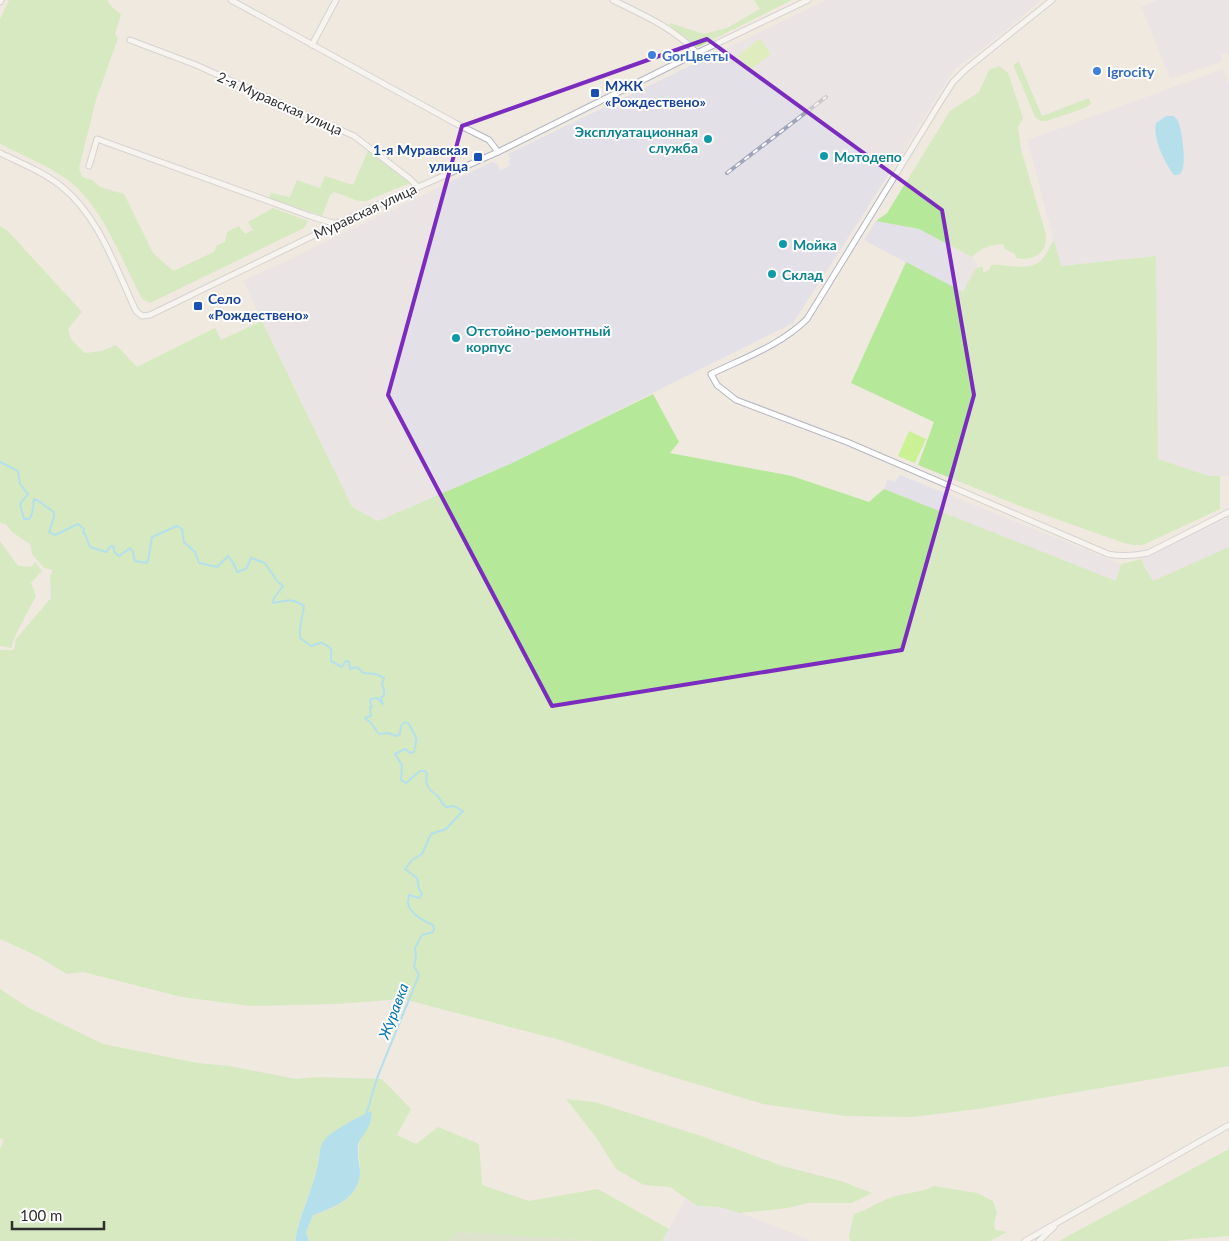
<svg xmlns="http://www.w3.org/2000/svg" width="1229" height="1241" viewBox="0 0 1229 1241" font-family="Lato,sans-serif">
	<rect width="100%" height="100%" fill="#f0e9e0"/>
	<g fill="#e3e0e8">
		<path d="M 826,0 L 1041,0 L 1005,31 L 955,69 L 866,210 L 793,323 L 510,464 L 378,521 L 352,507 L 243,281 L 492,162 L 497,164 L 500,170 L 505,168 L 511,165 L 508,161 L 511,159 L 508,154 Z"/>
		<path d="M 1157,0 L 1229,0 L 1229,53 L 1221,55 L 1223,61 L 1170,79 L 1141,7 Z"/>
		<path d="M 1223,69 L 1229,86 L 1229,476 L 1209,476 L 1158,459 L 1156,256 L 1061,266 L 1027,140 Z"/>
		<path d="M 876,221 L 919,229 L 972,257 L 978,265 L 963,293 L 864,240 Z"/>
		<path d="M 900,475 L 1121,564 L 1116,582 L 884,489 L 888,479 L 895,482 Z"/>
		<path d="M 1229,517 L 1229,547 L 1153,582 L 1142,559 Z"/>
		<path d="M 685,1199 L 697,1206 L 719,1207 L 740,1213 L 814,1241 L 662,1241 Z"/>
	</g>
	<g fill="#b5e999">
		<path d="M 9,0 L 107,0 L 113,8 L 121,14 L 115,34 L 118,38 L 96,100 L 79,168 L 82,177 L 92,180 L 100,187 L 124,194 L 153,253 L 173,271 L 214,252 L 217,245 L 225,242 L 227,232 L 239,226 L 245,234 L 253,230 L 248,222 L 273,208 L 308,221 L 304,228 L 150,303 L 142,299 C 124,264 103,210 74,185 C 56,169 22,155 0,144 L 0,19 Z"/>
		<path d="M 754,0 L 792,0 L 698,47 C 687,42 679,32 669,25 L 670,23 L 703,34 L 727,28 L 760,9 Z"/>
		<path d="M 1019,62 L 1042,116 L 1089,98 L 1091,104 L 1085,108 L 1046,121 L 1041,121 L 1035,117 L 1014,67 L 1014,64 Z"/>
		<path d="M 999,66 L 1008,73 L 1023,118 L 1018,127 L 1021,149 L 1046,235 C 1047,254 1033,261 1016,258 L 1015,254 L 1005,249 L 1003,244 C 991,245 981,247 972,257 L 919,229 L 876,221 L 887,213 L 950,111 L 979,92 L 989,70 Z"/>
		<path d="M 368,151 L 410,183 L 366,201 L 359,201 L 334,192 L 330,195 L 322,216 L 269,198 L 271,193 L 290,197 L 297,180 L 320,188 L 325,176 L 353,185 Z"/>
		<path d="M 0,226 L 8,231 L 82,312 L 68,329 L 71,339 L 85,353 L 102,351 L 116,345 L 137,367 L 215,328 L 221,340 L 262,321 L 352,507 L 378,521 L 510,464 L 653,394 L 679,442 L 670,453 L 792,476 L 869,502 L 884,489 L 1116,581 L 1121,564 L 1142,559 L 1143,564 L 1153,581 L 1229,547 L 1229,1066 L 978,1109 L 912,1117 L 846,1116 L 763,1104 L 656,1072 L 560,1040 L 403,999 L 336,1004 L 250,1006 L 182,997 L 83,972 L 67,974 L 37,956 L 0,939 L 0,650 L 14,650 L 16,639 L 51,598 L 50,576 L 53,570 L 44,568 L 32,554 L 31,545 L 12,532 L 6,524 L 0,523 Z"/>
		<path d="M 1054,240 L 1061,266 L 1156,256 L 1158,459 L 1209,476 L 1220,476 L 1220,509 L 1143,545 L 1133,545 L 1121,542 L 1020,506 L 918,465 L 934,422 L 851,383 L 906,262 L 963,292 L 976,268 L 983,267 L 983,273 L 989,270 L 991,265 C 1008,263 1031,274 1044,257 C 1048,252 1050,245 1054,240 Z"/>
		<path d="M 0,541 L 18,566 L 32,567 L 35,562 L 42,571 L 31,583 L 36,596 L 17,632 L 11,648 L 0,646 Z"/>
		<path d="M 0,989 L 29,1008 L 103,1044 L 197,1063 L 229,1066 L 296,1079 L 318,1077 L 382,1079 L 411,1109 L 397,1135 L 416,1144 L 438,1127 L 479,1144 L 482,1185 L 529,1201 L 598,1189 L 669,1229 L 662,1241 L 594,1241 L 458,1232 L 448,1241 L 309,1241 L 306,1232 L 313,1215 C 334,1209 358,1198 360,1174 C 361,1155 353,1146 367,1129 L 319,1154 C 317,1184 299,1211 295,1241 L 0,1241 L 0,1149 L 4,1140 L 0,1138 Z"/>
		<path d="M 566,1099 L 595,1102 L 701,1136 L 782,1166 L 841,1181 L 872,1193 L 852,1203 L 808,1203 L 788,1208 L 740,1213 L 719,1207 L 697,1206 L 670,1187 L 644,1185 L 616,1169 L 598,1140 Z"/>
		<path d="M 1229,1149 L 1229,1236 L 1166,1241 L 1059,1241 Z"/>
		<path d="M 934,1186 L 977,1193 L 993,1201 L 997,1213 L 994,1224 L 995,1230 L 1007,1232 L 990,1241 L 850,1241 L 849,1235 L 854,1214 C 867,1210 880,1201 893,1197 C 907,1192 922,1193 934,1186 Z"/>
	</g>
	<path fill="#c8dbb6" d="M 458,1232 L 594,1241 L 448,1241 Z"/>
	<g fill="#cbf195">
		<path d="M 760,39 L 771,54 L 750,70 L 738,56 Z"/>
		<path d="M 909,431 L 926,439 L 915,463 L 898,456 Z"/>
	</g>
	<g fill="#6dd4f8">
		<path d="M 1166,116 L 1173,116 C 1175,117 1177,119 1178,121 C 1182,130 1187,165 1181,173 C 1179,175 1177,175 1174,175 C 1165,164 1152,137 1156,123 Z"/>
		<path d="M 372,1111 C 371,1117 371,1124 367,1129 C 364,1135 359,1139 358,1146 C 357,1155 360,1165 360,1174 C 358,1198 334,1208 313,1215 L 306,1232 L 309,1241 L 295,1241 C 299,1215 313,1190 318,1164 C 320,1154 319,1146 326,1138 C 335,1129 360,1116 372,1111 Z"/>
	</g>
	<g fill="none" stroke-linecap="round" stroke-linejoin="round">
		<path stroke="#6dd4f8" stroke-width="2" d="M 0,462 L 18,471 L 20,484 L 28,494 L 20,504 L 24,519 L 29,519 C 34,513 33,506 34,499 C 38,499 48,509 54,512 L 54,517 L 49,532 L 55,535 L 78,524 L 84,529 L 83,533 L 85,534 L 90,547 L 106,552 L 111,546 L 113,546 L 115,553 L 119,556 L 130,548 L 133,552 L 135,561 L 146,563 L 148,561 L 152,537 L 177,526 L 182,529 L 184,542 L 195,552 L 199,563 L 217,567 L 228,556 L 234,564 L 237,572 L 246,569 L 251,558 L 265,563 L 277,581 L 283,586 L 274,598 L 273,603 C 287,601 290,597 304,606 L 300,628 L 300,638 L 311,646 C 322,643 321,640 331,649 L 331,661 L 342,667 L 345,662 L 347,661 L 349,662 L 350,669 L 357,667 L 363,673 L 376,674 L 384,678 L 382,685 L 384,689 L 384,695 L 381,698 L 383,704 L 377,698 L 371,699 L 370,701 L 372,707 L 370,707 L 371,716 L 365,718 L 371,723 L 379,734 L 388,733 L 396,736 L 400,734 L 401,726 L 404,722 L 409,724 C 417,741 418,733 414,752 L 410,753 L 405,749 L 395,754 L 402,765 L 401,780 L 406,783 L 420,771 L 425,771 L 427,774 C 424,785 430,791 438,796 L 442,803 L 446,807 L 454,806 L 463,811 L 446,829 L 431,834 L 422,854 L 412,860 L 405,869 L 417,878 L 419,889 L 422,894 L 419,898 L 409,895 C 409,897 408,900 408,903 C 409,913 425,922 433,925 L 434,929 L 433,932 L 422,935 L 415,948 L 416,958 L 414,966 L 419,975 L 377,1078 L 366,1115"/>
		<defs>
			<g id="minor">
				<path d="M 231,0 L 455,123 L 489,140 L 498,152"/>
				<path d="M 613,0 C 643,15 674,28 697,53"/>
				<path d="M 1052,0 L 966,69 L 953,82 L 939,104 L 807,319 C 781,345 744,358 711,374 L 717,385 L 736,400 L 847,442 L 1108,554 C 1122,557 1133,556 1148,553 L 1229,512"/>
				<path d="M 0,2 L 1,0"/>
				<path d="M 130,40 L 196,65 L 354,136 L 410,179 L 418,187"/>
				<path d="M 312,45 L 336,0"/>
				<path d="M 0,153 C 21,163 43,172 61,186 C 99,216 116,269 136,311 L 142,316 L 150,315 L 366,210 L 498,152 L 697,53 L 808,0"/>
				<path d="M 89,166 L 97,139 L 310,216 L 333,223 L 338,223"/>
				<path d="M 1025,1241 L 1229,1125"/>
				<path d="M 1039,1241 L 1054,1227"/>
			</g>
		</defs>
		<use href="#minor" stroke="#b4b6c2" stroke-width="7"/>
		<use href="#minor" stroke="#fff" stroke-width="5"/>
		<defs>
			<path id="rail" d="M 727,173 L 826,97"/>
		</defs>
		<use href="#rail" stroke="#a1a5b9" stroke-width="4"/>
		<use href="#rail" stroke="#fff" stroke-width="2" stroke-dasharray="5.5" stroke-linecap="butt"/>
	</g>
	<path d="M0 0H1229V1241H0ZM 707,39 L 942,210 L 974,395 L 902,650 L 552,706 L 388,395 L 462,126 Z" fill="#f0e9e0" fill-opacity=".55" fill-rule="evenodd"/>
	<path fill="none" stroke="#7b2cbf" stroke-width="4" stroke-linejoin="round" d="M 707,39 L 942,210 L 974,395 L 902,650 L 552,706 L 388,395 L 462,126 Z"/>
	<g fill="#3f7fe0" stroke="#fff" stroke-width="2">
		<circle cx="652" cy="55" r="5"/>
		<circle cx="1097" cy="71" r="5"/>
	</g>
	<g fill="#1a4fb4" stroke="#fff" stroke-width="2">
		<rect x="590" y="88" width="10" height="10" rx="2.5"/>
		<rect x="473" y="152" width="10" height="10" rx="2.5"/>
		<rect x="193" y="301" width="10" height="10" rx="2.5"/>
	</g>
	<g fill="#0f9aa8" stroke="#fff" stroke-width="2">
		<circle cx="708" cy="139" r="5"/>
		<circle cx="824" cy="156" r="5"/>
		<circle cx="783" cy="244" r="5"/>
		<circle cx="772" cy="274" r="5"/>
		<circle cx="456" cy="338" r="5"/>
	</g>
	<g text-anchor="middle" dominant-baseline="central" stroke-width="4" stroke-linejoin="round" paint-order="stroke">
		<g font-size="14" font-weight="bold" fill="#366cbe" stroke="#fff" text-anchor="start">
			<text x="662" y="55">GorЦветы</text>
			<text x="1107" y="71">Igrocity</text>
		</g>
		<g font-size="14" font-weight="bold" fill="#164399" stroke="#fff" text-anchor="start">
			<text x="605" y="85">МЖК<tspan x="605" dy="16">«Рождествено»</tspan></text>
			<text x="468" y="149" text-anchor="end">1-я Муравская<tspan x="468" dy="16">улица</tspan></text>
			<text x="208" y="298">Село<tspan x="208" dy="16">«Рождествено»</tspan></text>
		</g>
		<g font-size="14" fill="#2e2e2e" stroke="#fff">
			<text transform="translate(280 103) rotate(24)">2-я Муравская улица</text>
			<text transform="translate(365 211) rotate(-25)">Муравская улица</text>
		</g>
		<g font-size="14" font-weight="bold" fill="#0d838f" stroke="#fff" text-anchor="start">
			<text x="698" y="131" text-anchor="end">Эксплуатационная<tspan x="698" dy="16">служба</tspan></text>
			<text x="834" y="156">Мотодепо</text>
			<text x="793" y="244">Мойка</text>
			<text x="782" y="274">Склад</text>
			<text x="466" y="330">Отстойно-ремонтный<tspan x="466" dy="16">корпус</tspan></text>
		</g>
		<g font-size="15" font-style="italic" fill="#0373ac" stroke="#fff">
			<text transform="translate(393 1011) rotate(-69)">Журавка</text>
		</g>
	</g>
	<path d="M12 1221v8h92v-8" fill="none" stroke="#2e2e2e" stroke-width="2.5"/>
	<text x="20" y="1221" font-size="15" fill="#2e2e2e" stroke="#ffffff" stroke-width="4" paint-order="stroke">100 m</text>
</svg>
